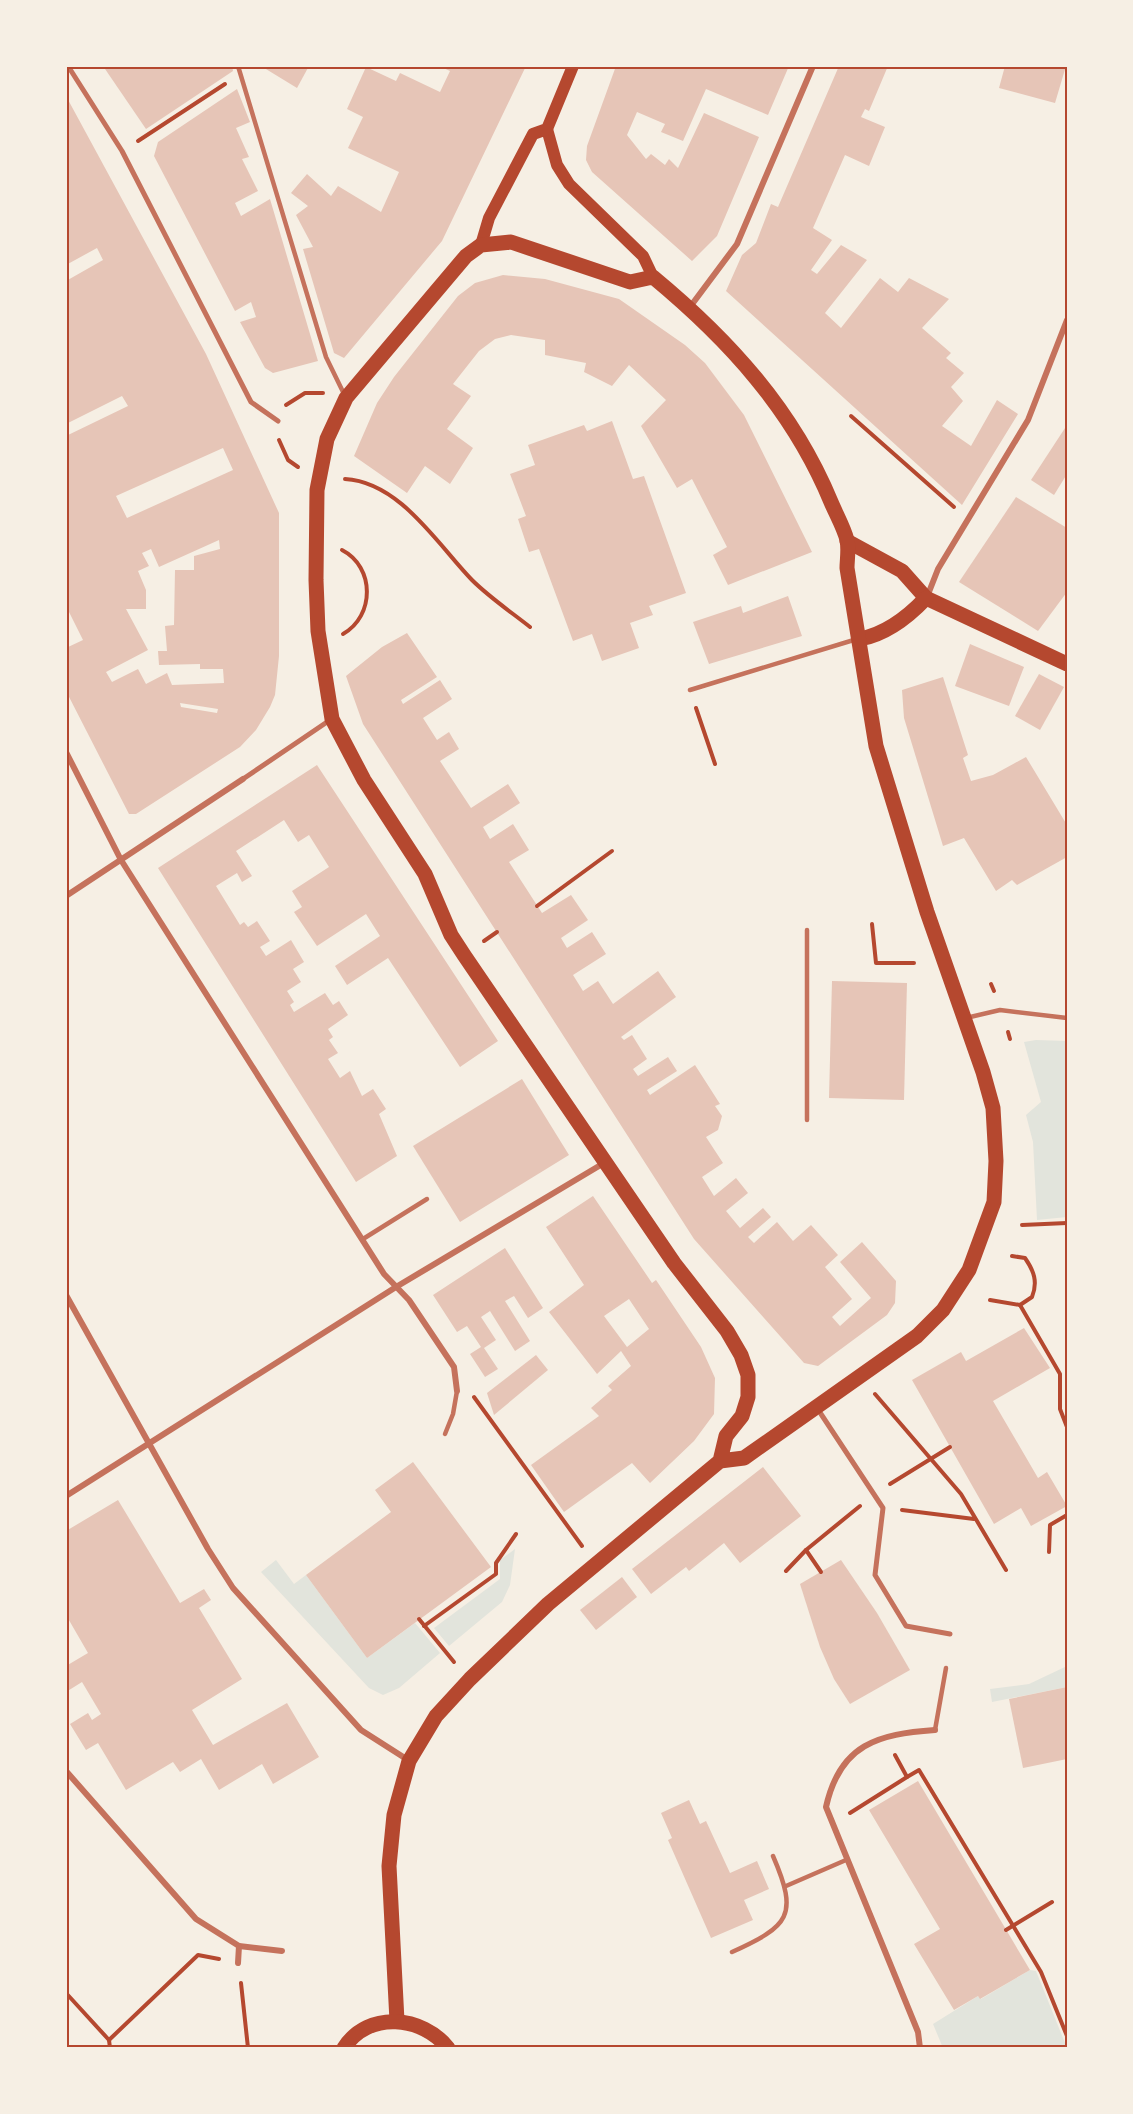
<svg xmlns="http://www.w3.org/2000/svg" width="1133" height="2114" viewBox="0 0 1133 2114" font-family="Rubik,sans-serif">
	<rect width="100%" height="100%" fill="#f6efe4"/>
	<g fill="#e2e4dc">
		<path d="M 1036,1040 L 1067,1041 L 1067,1217 L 1037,1220 L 1033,1142 L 1026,1115 L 1041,1102 L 1024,1042 Z"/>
		<path d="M 515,1549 L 510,1585 L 502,1602 L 449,1646 L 434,1628 L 500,1579 L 500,1560 Z"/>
		<path d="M 276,1560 L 294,1584 L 306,1575 L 367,1658 L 415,1623 L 440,1653 L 399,1688 L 383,1695 L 369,1688 L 261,1572 Z"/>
		<path d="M 1067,1666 L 1067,1687 L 992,1702 L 990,1689 L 1029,1684 Z"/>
		<path d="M 1030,1970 L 1036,1971 L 1067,2048 L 943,2048 L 933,2024 L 978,1996 L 981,1999 Z"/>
	</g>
	<g fill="#e6c5b7" fill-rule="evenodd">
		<path d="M 103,66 L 232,66 L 233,71 L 146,129 Z"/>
		<path d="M 261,66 L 309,66 L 297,88 Z"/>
		<path d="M 439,66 L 526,66 L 442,241 L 344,358 L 334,353 L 303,249 L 313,247 L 296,215 L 308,206 L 291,193 L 307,174 L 331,196 L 338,186 L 381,212 L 399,172 L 348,148 L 363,117 L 347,109 L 366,67 L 396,81 L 400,73 L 440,92 L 450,71 Z"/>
		<path d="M 616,66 L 789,66 L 768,115 L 706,89 L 683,141 L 661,132 L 665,124 L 637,112 L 627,135 L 646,159 L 651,154 L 665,165 L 669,159 L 678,168 L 704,113 L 759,137 L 717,236 L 692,261 L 592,172 L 586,160 L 587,146 Z"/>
		<path d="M 839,66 L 888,66 L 869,111 L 865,109 L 861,117 L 885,127 L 869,166 L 845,155 L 813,228 L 832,240 L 811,270 L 817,274 L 841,245 L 867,260 L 825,313 L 841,328 L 880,278 L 898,292 L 909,278 L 949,299 L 922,328 L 951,353 L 946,358 L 964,373 L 951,387 L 963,401 L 942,426 L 971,446 L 997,400 L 1018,414 L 962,505 L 726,291 L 742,255 L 756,243 L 771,204 L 778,207 Z"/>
		<path d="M 1005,66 L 1066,66 L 1055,103 L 999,88 Z"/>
		<path d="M 237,89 L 250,122 L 236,128 L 249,157 L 242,159 L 258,191 L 235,203 L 241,216 L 270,199 L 318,361 L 273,373 L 265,368 L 240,322 L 256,317 L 251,302 L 235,311 L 154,156 L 158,142 Z"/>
		<path d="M 66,96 L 206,354 L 279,513 L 279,656 L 275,695 L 270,707 L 256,730 L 240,747 L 136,814 L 129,814 L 66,691 L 66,648 L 83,640 L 66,606 L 66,436 L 128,406 L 122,396 L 66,424 L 66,281 L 103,260 L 97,248 L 66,265 ZM 223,448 L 233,470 L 127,518 L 116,496 ZM 219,540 L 220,549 L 194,556 L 194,570 L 175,570 L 174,625 L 165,626 L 167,651 L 158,651 L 159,665 L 200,664 L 200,669 L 223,669 L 224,683 L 172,685 L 167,673 L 146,684 L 138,669 L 112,682 L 106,672 L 148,650 L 126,609 L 146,609 L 146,590 L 138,571 L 149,566 L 142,553 L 151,549 L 159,567 ZM 180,703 L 218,709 L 217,713 L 181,707 Z"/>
		<path d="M 503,275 L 545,279 L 619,299 L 685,345 L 705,363 L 744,415 L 812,552 L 728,585 L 713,555 L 727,547 L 692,479 L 677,488 L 641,426 L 666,400 L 629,365 L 612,386 L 584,372 L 586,363 L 545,355 L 545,340 L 511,335 L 495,339 L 479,351 L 453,384 L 471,396 L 447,429 L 473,448 L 450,484 L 425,466 L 407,493 L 354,456 L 377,403 L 394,377 L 458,296 L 475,283 Z"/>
		<path d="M 612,421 L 633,479 L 644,476 L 686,593 L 649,606 L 653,615 L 630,623 L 639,648 L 602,661 L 592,634 L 573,641 L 539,549 L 529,552 L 518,519 L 526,516 L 510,474 L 535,465 L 528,445 L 584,425 L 587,431 Z"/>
		<path d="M 1067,425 L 1067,474 L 1054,495 L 1031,480 Z"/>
		<path d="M 1016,497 L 1067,528 L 1067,592 L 1038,631 L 959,582 Z"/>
		<path d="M 788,596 L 802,636 L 709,664 L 693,622 L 741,606 L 743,613 Z"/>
		<path d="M 407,633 L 437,677 L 401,700 L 403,704 L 440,680 L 452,699 L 423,718 L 437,740 L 449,732 L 459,749 L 440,761 L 471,808 L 508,784 L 520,803 L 483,827 L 490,839 L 513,824 L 529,850 L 509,862 L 542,913 L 571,895 L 588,920 L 561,938 L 567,948 L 592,932 L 606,954 L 573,975 L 583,991 L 598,981 L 613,1004 L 658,971 L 676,997 L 621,1037 L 624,1040 L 632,1035 L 647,1059 L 633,1069 L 638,1076 L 668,1057 L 677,1071 L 647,1090 L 650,1095 L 695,1065 L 720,1104 L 715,1106 L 722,1116 L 718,1130 L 706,1137 L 723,1163 L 702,1177 L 714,1196 L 736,1178 L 748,1193 L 726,1211 L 740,1228 L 763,1208 L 771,1217 L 748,1237 L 754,1243 L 777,1222 L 793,1241 L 811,1225 L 838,1255 L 825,1267 L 852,1299 L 832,1317 L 840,1326 L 871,1298 L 840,1262 L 862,1242 L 896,1281 L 895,1303 L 887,1315 L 818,1366 L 804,1363 L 694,1239 L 363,724 L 346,676 L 382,647 Z"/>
		<path d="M 970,644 L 1024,667 L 1009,706 L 955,686 Z"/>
		<path d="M 1039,674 L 1064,687 L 1040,730 L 1015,716 Z"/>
		<path d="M 943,677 L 968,755 L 963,758 L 971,781 L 993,775 L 1026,757 L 1067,825 L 1067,857 L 1017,885 L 1012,880 L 996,891 L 964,838 L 943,846 L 904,718 L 902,690 Z"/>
		<path d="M 317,765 L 498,1041 L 460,1067 L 388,958 L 347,985 L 335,966 L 380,936 L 366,914 L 317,946 L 294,912 L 302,907 L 292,891 L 329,867 L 309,835 L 298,842 L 284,820 L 236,851 L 252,876 L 242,882 L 237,873 L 216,886 L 240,925 L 244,922 L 248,927 L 257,921 L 270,941 L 260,947 L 266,956 L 291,940 L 304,962 L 293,969 L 301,982 L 287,991 L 294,1002 L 290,1005 L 294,1012 L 325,993 L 333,1005 L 339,1001 L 348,1015 L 328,1029 L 333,1037 L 329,1040 L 338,1053 L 328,1059 L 340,1078 L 350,1071 L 362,1096 L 373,1089 L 386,1109 L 379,1114 L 397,1156 L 356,1182 L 158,868 Z"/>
		<path d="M 832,981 L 907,983 L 904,1100 L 829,1098 Z"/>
		<path d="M 522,1079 L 569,1155 L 460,1222 L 413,1146 Z"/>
		<path d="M 593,1196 L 652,1283 L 656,1280 L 701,1347 L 715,1378 L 714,1414 L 694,1441 L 650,1483 L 632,1463 L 564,1512 L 531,1465 L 599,1416 L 591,1408 L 612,1390 L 608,1386 L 631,1366 L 621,1351 L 597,1374 L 549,1312 L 584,1285 L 546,1227 ZM 629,1299 L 649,1329 L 627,1347 L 604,1316 Z"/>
		<path d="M 505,1248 L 543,1308 L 528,1318 L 514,1296 L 505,1301 L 530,1341 L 515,1351 L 490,1311 L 481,1317 L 496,1340 L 484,1348 L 498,1369 L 485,1377 L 470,1354 L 481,1347 L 467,1326 L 457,1332 L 433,1295 Z"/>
		<path d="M 1024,1328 L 1050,1368 L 993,1401 L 1038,1478 L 1047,1472 L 1067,1506 L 1031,1526 L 1021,1508 L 994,1524 L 912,1380 L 961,1352 L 966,1361 Z"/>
		<path d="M 536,1355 L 548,1370 L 494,1415 L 487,1393 Z"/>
		<path d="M 413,1462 L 491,1567 L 367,1658 L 306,1575 L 391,1512 L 375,1490 Z"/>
		<path d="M 763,1467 L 801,1516 L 740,1563 L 724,1543 L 689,1571 L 686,1567 L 651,1594 L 632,1569 Z"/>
		<path d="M 118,1500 L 180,1603 L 204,1589 L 211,1600 L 199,1608 L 242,1679 L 192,1710 L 213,1745 L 287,1703 L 319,1757 L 273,1784 L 262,1764 L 219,1790 L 201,1759 L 180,1772 L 173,1762 L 126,1790 L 98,1743 L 86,1750 L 70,1724 L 88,1713 L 92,1720 L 101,1714 L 82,1682 L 66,1692 L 66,1666 L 88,1653 L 66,1615 L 66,1531 Z"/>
		<path d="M 841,1560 L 877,1613 L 910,1670 L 850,1704 L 834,1679 L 820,1647 L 800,1584 Z"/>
		<path d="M 622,1577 L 637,1597 L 596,1630 L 580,1610 Z"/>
		<path d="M 1067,1687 L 1067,1759 L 1023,1768 L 1009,1699 Z"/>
		<path d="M 918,1781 L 1030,1970 L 980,1999 L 978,1996 L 954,2010 L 914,1944 L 940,1929 L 869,1810 Z"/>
		<path d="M 689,1800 L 700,1824 L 706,1821 L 730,1873 L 757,1861 L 769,1889 L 744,1900 L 753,1920 L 711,1938 L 668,1840 L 672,1838 L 661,1813 Z"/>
	</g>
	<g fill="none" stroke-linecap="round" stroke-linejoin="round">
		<g stroke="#b5482f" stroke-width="4">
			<path d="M 138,141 L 225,84"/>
			<path d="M 286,405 L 305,393 L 323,393"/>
			<path d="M 851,416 L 954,507"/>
			<path d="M 279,440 L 288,460 L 298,467"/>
			<path d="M 345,479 C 400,482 438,545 472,580 C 489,597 511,612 530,627"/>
			<path d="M 342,550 C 375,567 375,616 343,634"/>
			<path d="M 696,708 L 715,764"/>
			<path d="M 537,906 L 612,851"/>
			<path d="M 872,924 L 876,963 L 914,963"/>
			<path d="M 484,941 L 497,932"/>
			<path d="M 991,984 L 994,991"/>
			<path d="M 1008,1032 L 1010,1039"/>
			<path d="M 1022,1225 L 1067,1223"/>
			<path d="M 990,1300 L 1020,1305 L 1032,1297 C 1038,1282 1034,1271 1025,1258 L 1012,1256"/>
			<path d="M 1020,1305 L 1060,1374 L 1060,1409 L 1067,1427"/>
			<path d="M 875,1394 L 961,1494 L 1006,1570"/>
			<path d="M 474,1397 L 582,1546"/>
			<path d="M 890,1484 L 950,1447"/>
			<path d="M 902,1510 L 974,1519"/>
			<path d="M 806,1550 L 821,1572"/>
			<path d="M 1049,1552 L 1050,1525 L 1067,1515"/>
			<path d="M 786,1571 L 806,1550 L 860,1506"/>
			<path d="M 419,1619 L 454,1662"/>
			<path d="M 424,1626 L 496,1574 L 496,1563 L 516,1534"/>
			<path d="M 895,1755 L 907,1777 L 919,1770 L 1041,1972 L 1067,2036"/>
			<path d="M 850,1813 L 907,1777"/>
			<path d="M 1006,1930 L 1052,1902"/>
			<path d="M 241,1983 L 248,2048"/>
			<path d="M 66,1993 L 109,2040 L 110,2048"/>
			<path d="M 109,2040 L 198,1955 L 219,1959"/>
		</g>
		<g stroke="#c5725c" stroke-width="4.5">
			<path d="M 238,66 L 326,357 L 345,396"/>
			<path d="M 690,690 L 857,639"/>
			<path d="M 966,1018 L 1000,1010 L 1067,1018"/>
			<path d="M 807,1120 L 807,930"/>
			<path d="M 363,1239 L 427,1199"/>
			<path d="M 445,1434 L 453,1414 L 457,1391"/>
			<path d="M 935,1730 L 946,1668"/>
			<path d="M 786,1886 L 846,1860"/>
			<path d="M 732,1952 C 789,1926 799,1916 773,1856"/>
		</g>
		<g stroke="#c5725c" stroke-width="5">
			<path d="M 68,66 L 122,151 L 251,402 L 278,421"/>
			<path d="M 243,779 L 330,720"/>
			<path d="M 821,1414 L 883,1508 L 875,1575 L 906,1626 L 950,1634"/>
		</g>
		<g stroke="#c5725c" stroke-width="6">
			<path d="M 690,307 L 737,244 L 813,66"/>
			<path d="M 927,597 L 938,569 L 1028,420 L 1067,320"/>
			<path d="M 66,752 L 121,860 L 384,1274 L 409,1300 L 454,1367 L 457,1391"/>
			<path d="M 66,896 L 243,779"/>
			<path d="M 66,1295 L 208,1549 L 233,1588 L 361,1730 L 408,1760"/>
			<path d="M 66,1496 L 396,1287 L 604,1163"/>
			<path d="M 66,1771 L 196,1919 L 239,1946 L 282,1951"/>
			<path d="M 238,1963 L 239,1946"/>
			<path d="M 920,2048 L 918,2032 L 826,1807 C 840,1744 878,1734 935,1730"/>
		</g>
		<g stroke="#b5482f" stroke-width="12">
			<path d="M 547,129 L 557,165 L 569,184 L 643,256 L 653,277"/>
			<path d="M 481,245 L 489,218 L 533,134 L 547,129 L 573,66"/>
		</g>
		<g stroke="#b5482f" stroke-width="15">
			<path d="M 847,541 L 902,571 L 926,598 L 1067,664"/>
			<path d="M 860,639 C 887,634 908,617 926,598"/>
			<path d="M 397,2021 L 389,1866 L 394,1815 L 409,1761 L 436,1716 L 470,1679 L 548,1604 L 720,1461 L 744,1458 L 917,1336 L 943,1310 L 969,1270 L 994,1202 L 996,1161 L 993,1108 L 983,1072 L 927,912 L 876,746 L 847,568 C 847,560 849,549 847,540 C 844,528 836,514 831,502 C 793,410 729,340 653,277 L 630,282 L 511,242 L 481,245 L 466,256 L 346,398 L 327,439 L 317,490 L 316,580 L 318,631 L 332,719 L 364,780 L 425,874 L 451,935 L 464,955 L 674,1263 L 727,1331 L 741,1355 L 748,1375 L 748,1397 L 742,1416 L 726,1436 L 720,1461"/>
			<path d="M 344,2048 C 368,2010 423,2016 448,2048"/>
		</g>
	</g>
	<rect width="1133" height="2114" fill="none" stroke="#f6efe4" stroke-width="135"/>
	<rect x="68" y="68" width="998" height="1978" fill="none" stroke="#b5482f" stroke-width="2"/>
</svg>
